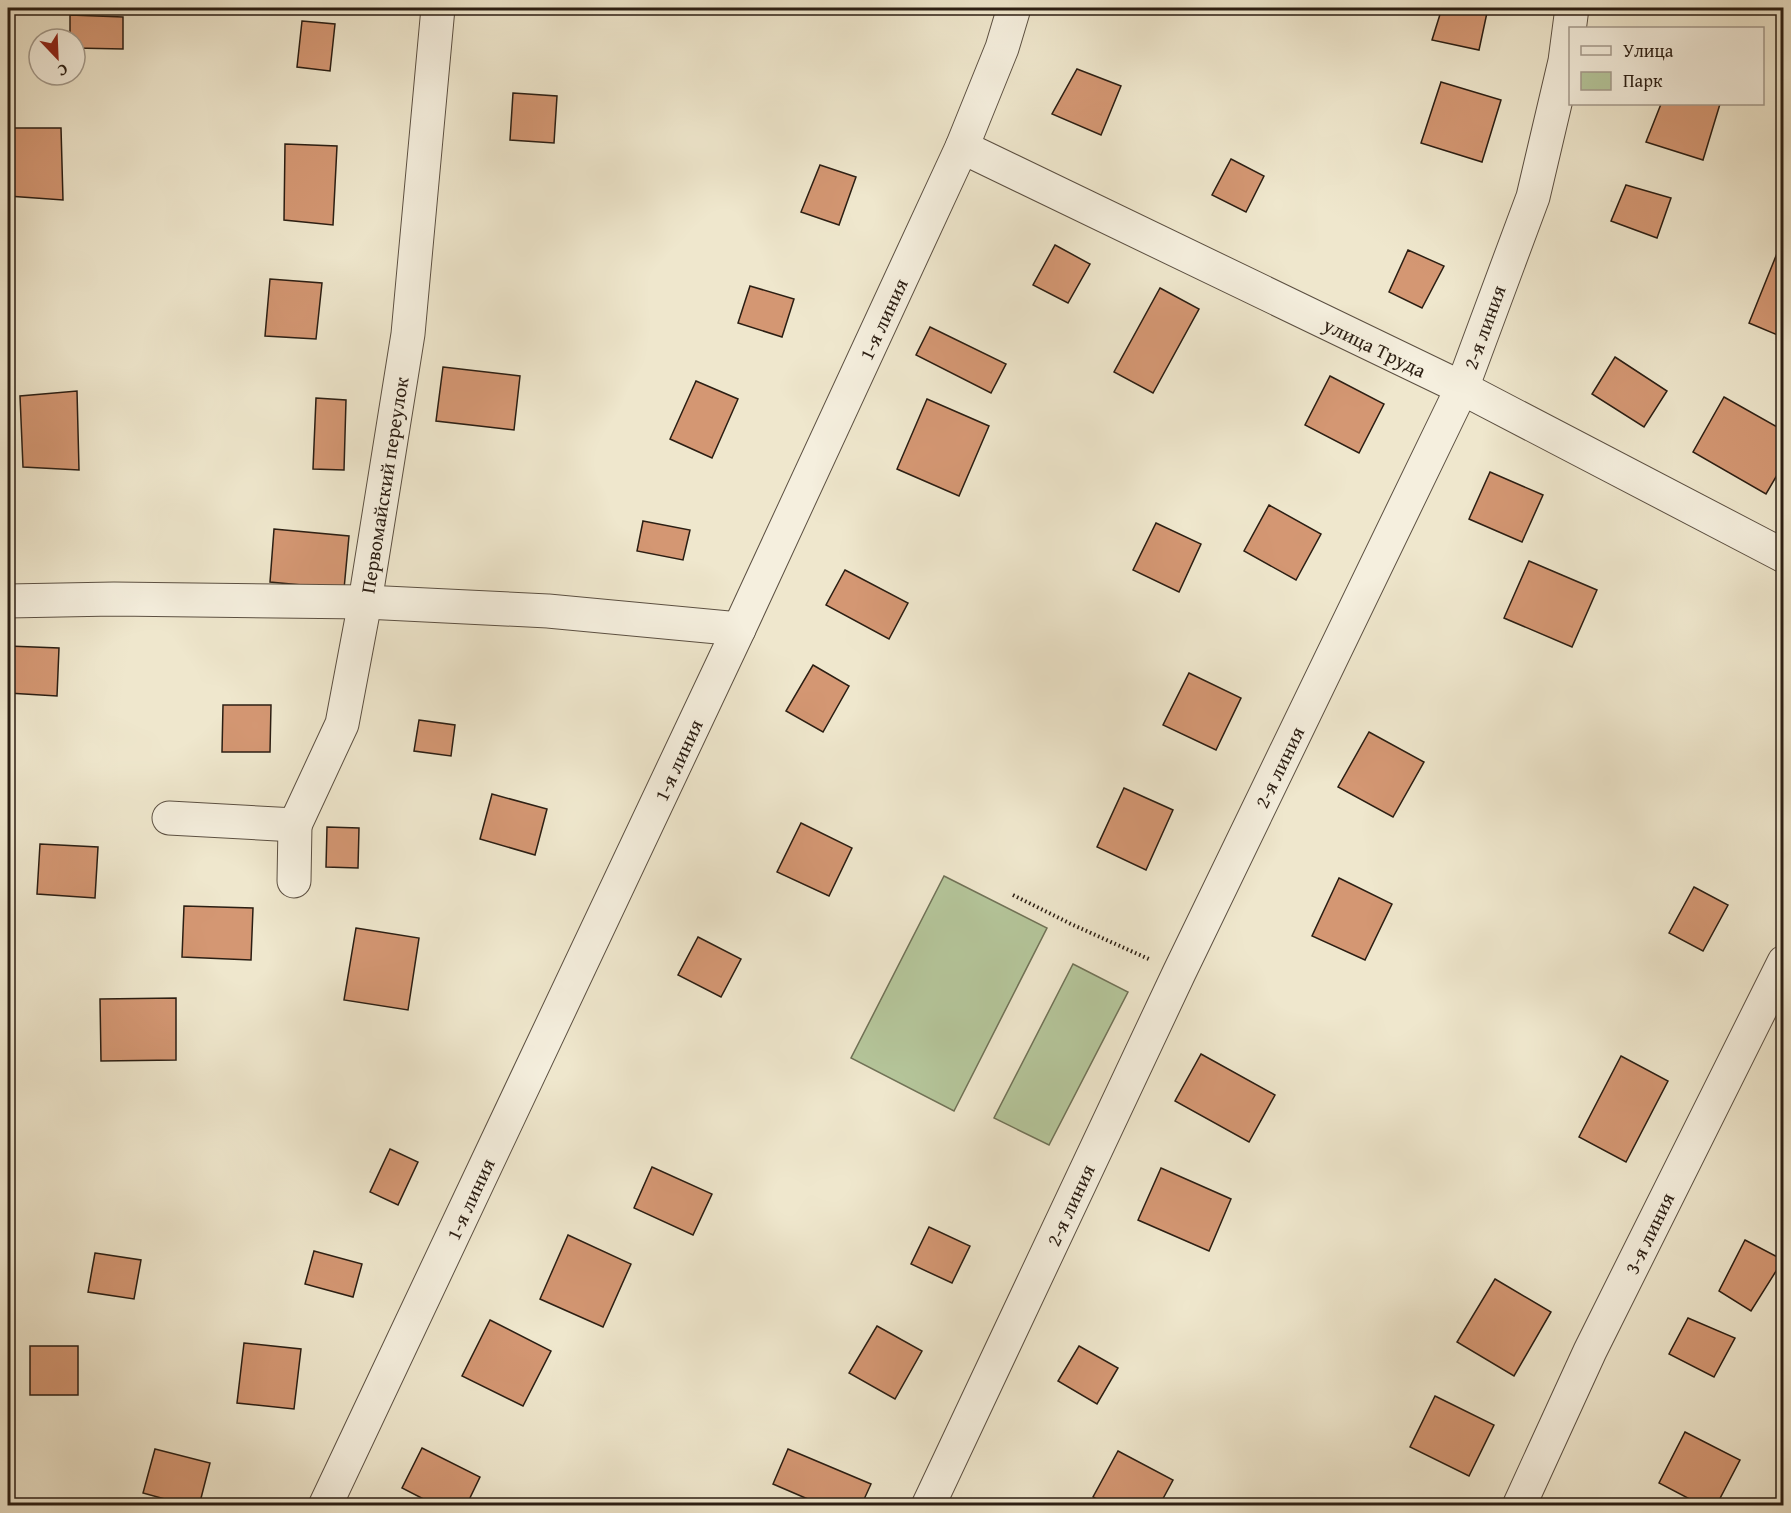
<svg xmlns="http://www.w3.org/2000/svg" width="1791" height="1513" viewBox="0 0 1791 1513" font-family="'Gentium Book Plus',serif">
	<rect width="100%" height="100%" fill="#efe7cd"/>
	<filter id="stains"><feTurbulence type="fractalNoise" baseFrequency=".00333" numOctaves="4"/><feColorMatrix values="0 0 0 0 .2 0 0 0 0 .09 0 0 0 0 .02 0 0 0 .5 -.17"/></filter>
	<radialGradient id="worn" r=".72"><stop offset=".6" stop-color="#630" stop-opacity="0"/><stop offset="1" stop-color="#630" stop-opacity=".3"/></radialGradient>
	<g fill="#b5c69b" stroke="#707257" stroke-width="1.5">
		<path d="M 944,876 L 1047,928 L 954,1111 L 851,1058 Z"/>
		<path d="M 1073,964 L 1128,992 L 1049,1145 L 994,1118 Z"/>
	</g>
	<g fill="#d49773" stroke="#2b1e13" stroke-width="1.5">
		<path d="M 1442,8 L 1488,8 L 1479,50 L 1432,40 Z"/>
		<path d="M 70,15 L 123,17 L 123,49 L 75,48 L 75,39 L 70,39 Z"/>
		<path d="M 302,21 L 335,24 L 330,71 L 297,67 Z"/>
		<path d="M 1077,69 L 1121,86 L 1101,135 L 1052,114 Z"/>
		<path d="M 1441,82 L 1501,100 L 1482,162 L 1421,143 Z"/>
		<path d="M 513,93 L 557,96 L 554,143 L 510,140 Z"/>
		<path d="M 1661,104 L 1720,104 L 1703,160 L 1646,142 Z"/>
		<path d="M 9,128 L 61,128 L 63,200 L 8,196 Z"/>
		<path d="M 285,144 L 337,146 L 333,225 L 284,220 Z"/>
		<path d="M 1231,159 L 1264,176 L 1246,212 L 1212,195 Z"/>
		<path d="M 820,165 L 856,177 L 839,225 L 801,212 Z"/>
		<path d="M 1626,185 L 1671,198 L 1657,238 L 1611,221 Z"/>
		<path d="M 1784,236 L 1784,328 L 1780,336 L 1749,323 Z"/>
		<path d="M 1055,245 L 1090,264 L 1068,303 L 1033,285 Z"/>
		<path d="M 1408,250 L 1444,266 L 1422,308 L 1389,292 Z"/>
		<path d="M 270,279 L 322,283 L 316,339 L 265,336 Z"/>
		<path d="M 750,286 L 794,299 L 782,337 L 738,323 Z"/>
		<path d="M 1160,288 L 1199,309 L 1153,393 L 1114,372 Z"/>
		<path d="M 930,327 L 1006,364 L 991,393 L 916,355 Z"/>
		<path d="M 1615,357 L 1667,391 L 1644,427 L 1592,394 Z"/>
		<path d="M 443,367 L 520,376 L 514,430 L 436,421 Z"/>
		<path d="M 1330,376 L 1384,404 L 1359,453 L 1305,425 Z"/>
		<path d="M 696,381 L 738,399 L 712,458 L 670,439 Z"/>
		<path d="M 77,391 L 79,470 L 23,467 L 20,396 Z"/>
		<path d="M 1724,397 L 1784,431 L 1784,463 L 1766,494 L 1693,452 Z"/>
		<path d="M 316,398 L 346,400 L 344,470 L 313,469 Z"/>
		<path d="M 927,399 L 989,426 L 959,496 L 897,469 Z"/>
		<path d="M 1490,472 L 1543,495 L 1522,542 L 1469,519 Z"/>
		<path d="M 1269,505 L 1321,534 L 1296,580 L 1244,551 Z"/>
		<path d="M 643,521 L 690,530 L 683,560 L 637,551 Z"/>
		<path d="M 1156,523 L 1201,544 L 1179,592 L 1133,570 Z"/>
		<path d="M 274,529 L 349,536 L 344,589 L 270,582 Z"/>
		<path d="M 1529,561 L 1597,590 L 1572,647 L 1504,618 Z"/>
		<path d="M 845,570 L 908,603 L 889,639 L 826,605 Z"/>
		<path d="M 8,646 L 59,648 L 57,696 L 8,693 Z"/>
		<path d="M 813,665 L 849,686 L 823,732 L 786,711 Z"/>
		<path d="M 1189,673 L 1241,698 L 1216,750 L 1163,725 Z"/>
		<path d="M 223,705 L 271,705 L 270,752 L 222,752 Z"/>
		<path d="M 419,720 L 455,725 L 451,756 L 414,751 Z"/>
		<path d="M 1369,732 L 1424,762 L 1393,817 L 1338,787 Z"/>
		<path d="M 1124,788 L 1173,810 L 1146,870 L 1097,847 Z"/>
		<path d="M 492,794 L 547,809 L 535,855 L 480,839 Z"/>
		<path d="M 801,823 L 852,848 L 829,896 L 777,872 Z"/>
		<path d="M 327,827 L 359,828 L 358,868 L 326,867 Z"/>
		<path d="M 40,844 L 98,847 L 95,898 L 37,894 Z"/>
		<path d="M 1339,878 L 1392,904 L 1365,960 L 1312,936 Z"/>
		<path d="M 1694,887 L 1728,905 L 1703,951 L 1669,933 Z"/>
		<path d="M 184,906 L 253,908 L 251,960 L 182,957 Z"/>
		<path d="M 356,928 L 419,938 L 408,1010 L 344,1000 Z"/>
		<path d="M 698,937 L 741,959 L 721,997 L 678,975 Z"/>
		<path d="M 176,998 L 176,1060 L 101,1061 L 100,999 Z"/>
		<path d="M 1201,1054 L 1275,1095 L 1249,1142 L 1175,1101 Z"/>
		<path d="M 1621,1056 L 1668,1081 L 1626,1162 L 1579,1137 Z"/>
		<path d="M 390,1149 L 418,1162 L 398,1205 L 370,1192 Z"/>
		<path d="M 652,1167 L 712,1194 L 693,1235 L 634,1208 Z"/>
		<path d="M 1161,1168 L 1231,1199 L 1209,1251 L 1138,1220 Z"/>
		<path d="M 929,1227 L 970,1246 L 952,1283 L 911,1264 Z"/>
		<path d="M 568,1235 L 631,1264 L 603,1327 L 540,1299 Z"/>
		<path d="M 1745,1240 L 1783,1260 L 1751,1311 L 1719,1291 Z"/>
		<path d="M 314,1251 L 362,1264 L 353,1297 L 305,1284 Z"/>
		<path d="M 95,1253 L 141,1260 L 134,1299 L 88,1292 Z"/>
		<path d="M 1495,1279 L 1551,1312 L 1514,1376 L 1457,1342 Z"/>
		<path d="M 1688,1318 L 1735,1338 L 1714,1377 L 1669,1354 Z"/>
		<path d="M 490,1320 L 551,1351 L 523,1406 L 462,1376 Z"/>
		<path d="M 877,1326 L 922,1351 L 895,1399 L 849,1373 Z"/>
		<path d="M 244,1343 L 301,1349 L 294,1409 L 237,1403 Z"/>
		<rect x="30" y="1346" width="48" height="49"/>
		<path d="M 1079,1346 L 1118,1368 L 1097,1404 L 1058,1381 Z"/>
		<path d="M 1435,1396 L 1494,1425 L 1469,1476 L 1410,1447 Z"/>
		<path d="M 1685,1432 L 1740,1460 L 1716,1506 L 1703,1506 L 1659,1483 Z"/>
		<path d="M 422,1448 L 480,1477 L 466,1506 L 437,1506 L 402,1488 Z"/>
		<path d="M 155,1449 L 210,1463 L 199,1506 L 190,1506 L 143,1493 Z"/>
		<path d="M 788,1449 L 871,1484 L 861,1506 L 824,1506 L 773,1484 Z"/>
		<path d="M 1118,1451 L 1173,1480 L 1159,1506 L 1110,1506 L 1093,1497 Z"/>
	</g>
	<g fill="none" stroke-linecap="round" stroke-linejoin="round">
		<defs>
			<g id="minor">
				<path d="M 962,147 L 1462,388 L 1784,556"/>
				<path d="M 8,601 L 114,599 L 365,602 L 548,611 L 739,629"/>
				<path d="M 169,818 L 295,825 L 342,724 L 365,602 L 408,334 L 438,8"/>
				<path d="M 294,881 L 295,825"/>
				<path d="M 325,1506 L 739,629 L 962,147 L 1002,48 L 1014,8"/>
				<path d="M 928,1506 L 1179,973 L 1462,388 L 1533,197 L 1565,61 L 1572,8"/>
				<path d="M 1519,1506 L 1590,1351 L 1784,962"/>
			</g>
		</defs>
		<use href="#minor" stroke="#5c5042" stroke-width="35"/>
		<path stroke="#2b1e13" stroke-width="4" stroke-dasharray="1.5 3" stroke-linecap="butt" d="M 1013,895 L 1071,924 L 1151,960"/>
		<use href="#minor" stroke="#f5efde" stroke-width="33"/>
	</g>
	<g text-anchor="middle" dominant-baseline="central" stroke-width="4.5" stroke-linejoin="round" paint-order="stroke">
		<g font-size="20" fill="#2b1e13" stroke="#f5efde">
			<text transform="translate(883 319) rotate(-65)">1-я линия</text>
			<text transform="translate(1484 327) rotate(-70)">2-я линия</text>
			<text transform="translate(1375 347) rotate(26)">улица Труда</text>
			<text transform="translate(384 485) rotate(-81)">Первомайский переулок</text>
			<text transform="translate(678 760) rotate(-65)">1-я линия</text>
			<text transform="translate(1279 767) rotate(-64)">2-я линия</text>
			<text transform="translate(470 1199) rotate(-65)">1-я линия</text>
			<text transform="translate(1070 1205) rotate(-65)">2-я линия</text>
			<text transform="translate(1649 1233) rotate(-64)">3-я линия</text>
		</g>
	</g>
	<rect width="1791" height="1513" fill="none" stroke="#efe7cd" stroke-width="30"/>
	<rect x="9" y="9" width="1773" height="1495" fill="none" stroke="#2b1e13" stroke-width="3"/>
	<rect x="15" y="15" width="1761" height="1483" fill="none" stroke="#2b1e13" stroke-width="1.5"/>
	<rect x="1569" y="27" width="195" height="78" fill="#f5efde" stroke="#a49b8d" stroke-width="1.5"/>
	<rect x="1581" y="46" width="30" height="9" fill="#f5efde" stroke="#a49b8d" stroke-width="1.5"/>
	<text x="1623" y="57" font-size="18" fill="#2b1e13">Улица</text>
	<rect x="1581" y="72" width="30" height="18" fill="#b5c69b" stroke="#a49b8d" stroke-width="1.5"/>
	<text x="1623" y="87" font-size="18" fill="#2b1e13">Парк</text>
	<g transform="translate(57 57) rotate(157)"><circle r="28" fill="#f5efde" stroke="#a49b8d" stroke-width="1.5"/>
	<path d="M0-4.5L10 22L0 15L-10 22Z" fill="#8f2418"/>
	<text y="-9" font-size="16" font-weight="bold" text-anchor="middle" fill="#2b1e13">С</text>
	</g>
	<rect width="100%" height="100%" filter="url(#stains)"/>
	<rect width="100%" height="100%" fill="url(#worn)"/>
</svg>
